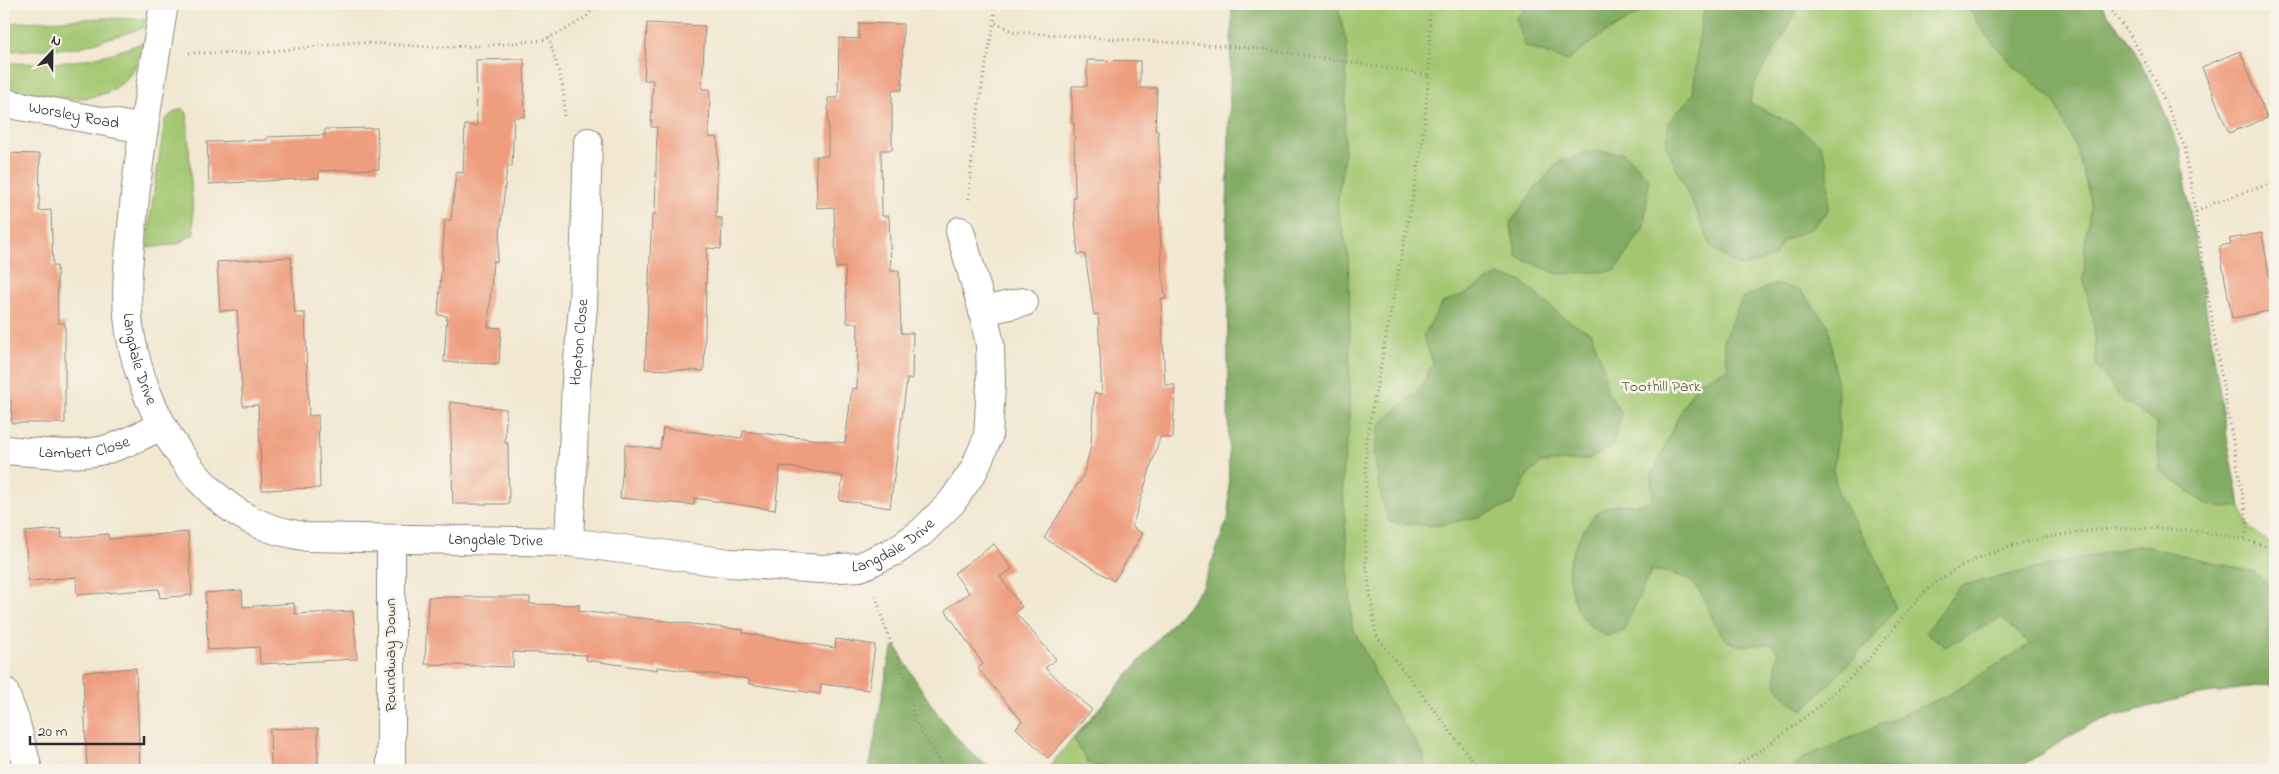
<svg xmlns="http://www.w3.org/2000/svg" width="2279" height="774" viewBox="0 0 2279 774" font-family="'Indie Flower',sans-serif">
	<rect width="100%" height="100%" fill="#f7f3e8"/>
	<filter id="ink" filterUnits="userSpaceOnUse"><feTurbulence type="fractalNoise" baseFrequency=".02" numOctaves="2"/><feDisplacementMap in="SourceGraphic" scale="10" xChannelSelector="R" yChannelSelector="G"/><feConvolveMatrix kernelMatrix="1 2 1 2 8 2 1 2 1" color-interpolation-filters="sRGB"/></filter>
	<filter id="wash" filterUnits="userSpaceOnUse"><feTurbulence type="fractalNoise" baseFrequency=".0096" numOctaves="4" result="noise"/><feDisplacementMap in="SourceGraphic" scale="20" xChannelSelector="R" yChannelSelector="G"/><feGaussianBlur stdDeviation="1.12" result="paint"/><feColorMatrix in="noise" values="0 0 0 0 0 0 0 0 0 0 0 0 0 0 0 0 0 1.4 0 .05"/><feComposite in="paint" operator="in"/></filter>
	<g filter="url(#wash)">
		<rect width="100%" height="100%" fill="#f2e8d2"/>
		<g fill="#a3c771" stroke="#67794e">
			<path d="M 1232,4 L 2100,4 L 2133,47 L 2157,95 L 2180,150 L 2228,443 L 2241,508 L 2248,525 L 2275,549 L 2275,683 L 2181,698 L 2094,722 L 2014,770 L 1046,770 L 1203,587 L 1229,515 L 1227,212 Z"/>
			<path d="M 103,18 L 146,19 L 143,28 L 77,48 L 4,51 L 4,23 Z"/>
			<path d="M 144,42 C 140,54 137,68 128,77 C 99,112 42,95 4,88 L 4,63 C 60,64 91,63 144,42 Z"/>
			<path d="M 182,108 L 187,113 L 194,234 L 178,244 L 147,248 L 150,217 L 165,120 L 173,113 Z"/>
		</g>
		<g fill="#82ac63" stroke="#566c47">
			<path d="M 1232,4 L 1337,4 L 1347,45 L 1344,157 L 1337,205 L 1348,254 L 1350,316 L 1349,430 L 1342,474 L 1352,626 L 1387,698 L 1424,755 L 1425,770 L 1209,770 L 1201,763 C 1162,773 1128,773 1089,764 L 1074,739 L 1203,587 L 1229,515 L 1227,212 Z"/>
			<path d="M 1529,4 L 1655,4 L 1597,38 L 1567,61 L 1525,46 L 1516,17 Z"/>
			<path d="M 1705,4 L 1798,4 C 1792,20 1784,35 1775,50 C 1765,67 1752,81 1750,103 L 1793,124 L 1821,145 L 1827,163 L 1829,186 L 1828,210 L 1813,227 L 1783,241 L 1775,256 L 1743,267 L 1727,259 L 1712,247 L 1666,145 L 1669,121 L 1693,94 L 1698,43 Z"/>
			<path d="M 1966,4 L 2100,4 L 2133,47 L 2157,95 L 2180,150 L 2228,443 L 2241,508 L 2207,505 L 2160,470 L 2156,423 L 2121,399 L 2096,364 L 2094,325 L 2084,282 L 2085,244 L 2091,201 L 2077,151 L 2054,100 L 2014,66 L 1984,33 Z"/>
			<path d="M 1590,151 L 1624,153 L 1649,179 L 1644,227 L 1615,271 L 1558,274 L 1517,257 L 1510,223 L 1534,190 L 1559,162 Z"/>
			<path d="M 1497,275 L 1521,281 L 1565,319 L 1591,333 L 1603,366 L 1606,390 L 1622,414 L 1612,447 L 1590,459 L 1542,463 L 1528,475 L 1512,504 L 1479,517 L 1435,526 L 1390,522 L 1381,498 L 1374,453 L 1380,425 L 1422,386 L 1433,363 L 1423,336 L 1442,303 L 1469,292 Z"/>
			<path d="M 1773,284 L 1800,290 L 1829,326 L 1838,394 L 1839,432 L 1833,470 L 1839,496 L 1879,564 L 1896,608 L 1868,644 L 1803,710 C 1776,692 1771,686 1778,653 L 1773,644 C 1762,644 1748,647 1738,645 C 1709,639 1712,594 1688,580 C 1677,573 1664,572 1651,570 L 1623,632 L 1606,636 C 1600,632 1592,628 1587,623 C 1576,612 1566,581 1569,565 C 1571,551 1587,521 1598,512 C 1615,499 1633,509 1653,500 L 1651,477 L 1679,415 L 1698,382 L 1728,369 L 1723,340 L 1742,299 Z"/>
			<path d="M 2140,545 L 2254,572 L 2275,589 L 2275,683 L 2181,698 L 2094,722 L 2014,770 L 1793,770 L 1803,758 L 1948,695 L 2030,644 L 2001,618 L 1945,647 L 1926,632 L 1959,586 Z"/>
			<path d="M 895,645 C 922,691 949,740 993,770 L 869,770 L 889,659 Z"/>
		</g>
		<g id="blocks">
			<g fill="#ee9d7e">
				<path d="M 647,23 L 705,26 L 702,89 L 710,89 L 709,137 L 718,138 L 716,218 L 722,218 L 721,249 L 707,248 L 704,371 L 645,369 L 652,214 L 655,215 L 657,127 L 651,127 L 653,80 L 644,80 Z"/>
				<path d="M 859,23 L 903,24 L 902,90 L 892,90 L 892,150 L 881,150 L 882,216 L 889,216 L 891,271 L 899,271 L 901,333 L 913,333 L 912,379 L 907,379 L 890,508 L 839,500 L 843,476 L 780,466 L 775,510 L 694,498 L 694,505 L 620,498 L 625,445 L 660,449 L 663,428 L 742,438 L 743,431 L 845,443 L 852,388 L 857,389 L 858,323 L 847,323 L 845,267 L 836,268 L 834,207 L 817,208 L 816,156 L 828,156 L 828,98 L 838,98 L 839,38 L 859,39 Z"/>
				<path d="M 2240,51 L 2267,118 L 2229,133 L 2202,67 Z"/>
				<path d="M 524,59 L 525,117 L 514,117 L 512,167 L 507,167 L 497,262 L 493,261 L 488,327 L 501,328 L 499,364 L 444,362 L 447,316 L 438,315 L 445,220 L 451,220 L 456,172 L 463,173 L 465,125 L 477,126 L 476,60 Z"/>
				<path d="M 1087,60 L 1140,61 L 1140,88 L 1157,88 L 1155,130 L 1158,130 L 1161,183 L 1158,183 L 1162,274 L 1166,299 L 1161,299 L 1165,385 L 1175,385 L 1173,438 L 1160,437 L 1132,527 L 1143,534 L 1114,581 L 1044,538 L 1083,476 L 1091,446 L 1094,393 L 1102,394 L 1098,314 L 1094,315 L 1085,254 L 1078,254 L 1073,197 L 1075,197 L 1074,123 L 1072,123 L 1072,86 L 1087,86 Z"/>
				<path d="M 377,128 L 379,169 L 319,171 L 319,178 L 209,184 L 207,142 L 267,140 L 267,137 L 325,135 L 325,129 Z"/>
				<path d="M 4,153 L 40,154 L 39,211 L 51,210 L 53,266 L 57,266 L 58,323 L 65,323 L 65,423 L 12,423 L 11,401 L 4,401 Z"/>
				<path d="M 2262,233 L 2275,310 L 2232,318 L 2219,246 L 2231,244 L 2229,239 Z"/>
				<path d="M 291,257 L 295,313 L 305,313 L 309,416 L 318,415 L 320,488 L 262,490 L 258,405 L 243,406 L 237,310 L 220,311 L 217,262 Z"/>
				<path d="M 450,402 L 506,409 L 505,443 L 508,443 L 509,504 L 453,504 Z"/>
				<path d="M 61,529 L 62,538 L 108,534 L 109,539 L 188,532 L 192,595 L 160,598 L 159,589 L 77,595 L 76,577 L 28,581 L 25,532 Z"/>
				<path d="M 994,544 L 1012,569 L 1000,577 L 1022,607 L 1015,612 L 1056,659 L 1045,668 L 1092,710 L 1048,758 L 1016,728 L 1022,721 L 978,669 L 983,664 L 945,610 L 969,593 L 954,573 Z"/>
				<path d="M 242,590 L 243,607 L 294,603 L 295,614 L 353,611 L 357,659 L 260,664 L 259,647 L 208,650 L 205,593 Z"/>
				<path d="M 428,597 L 530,597 L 530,604 L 579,605 L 579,611 L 744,630 L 743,633 L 835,648 L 836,639 L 875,645 L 869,690 L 821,684 L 820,694 L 749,684 L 749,679 L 657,667 L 657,670 L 586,660 L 587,655 L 513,652 L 513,667 L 425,664 Z"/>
				<path d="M 136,668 L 140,770 L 87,770 L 83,672 Z"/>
				<path d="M 318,728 L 318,770 L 271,770 L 270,729 Z"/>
			</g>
		</g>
	</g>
	<g filter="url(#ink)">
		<use href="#blocks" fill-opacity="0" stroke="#8e8a7e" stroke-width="1"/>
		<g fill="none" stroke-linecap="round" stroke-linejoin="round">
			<defs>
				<g id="minor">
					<path id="s1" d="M 164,4 C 152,78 138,153 132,228 C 128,264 124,302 131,338 C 144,410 195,501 267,527 C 279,532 294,534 307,537 L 569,542 L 730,563 L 821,569 L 860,567 L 895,551 L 922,532 L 952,502 L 974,470 L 988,437 L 991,384 L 990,345 L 983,311 L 960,231"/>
					<path id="s2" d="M 4,103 L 144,129"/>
					<path d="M 983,311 L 1024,302"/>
					<path id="s3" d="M 4,450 C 30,452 67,456 93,452 C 117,449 141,436 162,425"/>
					<path id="s4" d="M 569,542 L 576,383 L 583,306 L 588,142"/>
					<path d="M 4,691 L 15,720 L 28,770"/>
					<path d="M 391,770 L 391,540"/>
				</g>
			</defs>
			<use href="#minor" stroke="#8e8a7e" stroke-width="30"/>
			<g stroke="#8e8a7e" stroke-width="3" stroke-dasharray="1 4" stroke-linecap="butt">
				<path d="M 995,4 L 994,22 L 1014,32 L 1265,49 L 1429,75 L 1422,147 L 1366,442 L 1366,563 L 1376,635 L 1480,770"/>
				<path d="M 2106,4 L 2132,38 L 2157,83 L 2185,148 L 2216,346 L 2248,525 L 2244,540"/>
				<path d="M 549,37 C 555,64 569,93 563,120"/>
				<path d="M 189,53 L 258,53 L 354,42 L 433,47 L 481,46 L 544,40 L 569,28 L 587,16 L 597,4"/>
				<path d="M 1429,75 L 1430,4"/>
				<path d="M 969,199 C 972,140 982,81 994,23"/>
				<path d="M 2196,212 L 2211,204 L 2275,182"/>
				<path d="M 876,596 L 885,627 L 909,687 L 914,720 L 944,770"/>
				<path d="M 1730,770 C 1779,739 1823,706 1863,665 C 1887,640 1906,608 1933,585 C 2011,522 2184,513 2275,550"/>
			</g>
			<use href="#minor" stroke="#fff" stroke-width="28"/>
		</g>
	</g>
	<g text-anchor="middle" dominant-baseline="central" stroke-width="5" stroke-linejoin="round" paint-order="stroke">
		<g font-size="16" fill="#2b2b2b" stroke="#f7f3e8">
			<text stroke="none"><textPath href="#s2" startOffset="71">Worsley Road</textPath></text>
			<text stroke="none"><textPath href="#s4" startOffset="200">Hopton Close</textPath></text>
			<text stroke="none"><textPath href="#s1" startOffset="359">Langdale Drive</textPath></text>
			<text stroke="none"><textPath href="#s3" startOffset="81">Lambert Close</textPath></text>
			<text stroke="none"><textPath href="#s1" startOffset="809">Langdale Drive</textPath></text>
			<text stroke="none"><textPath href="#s1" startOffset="1214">Langdale Drive</textPath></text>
			<text transform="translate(391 655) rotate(-90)">Roundway Down</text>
		</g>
		<g font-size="16" fill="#4f5a40" stroke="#f7f3e8">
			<text x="1661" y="387">Toothill Park</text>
		</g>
	</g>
	<rect width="2279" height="774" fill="none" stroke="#f7f3e8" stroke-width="20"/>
	<g transform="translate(52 52) rotate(22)" stroke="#f7f3e8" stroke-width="4" paint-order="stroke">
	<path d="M0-4L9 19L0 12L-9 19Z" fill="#2b2b2b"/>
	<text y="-8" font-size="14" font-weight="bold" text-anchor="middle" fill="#2b2b2b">N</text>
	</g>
	<path d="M30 736v8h114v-8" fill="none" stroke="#2b2b2b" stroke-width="2.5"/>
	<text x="38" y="736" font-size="15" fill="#2b2b2b" stroke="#f7f3e8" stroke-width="4" paint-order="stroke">20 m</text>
</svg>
